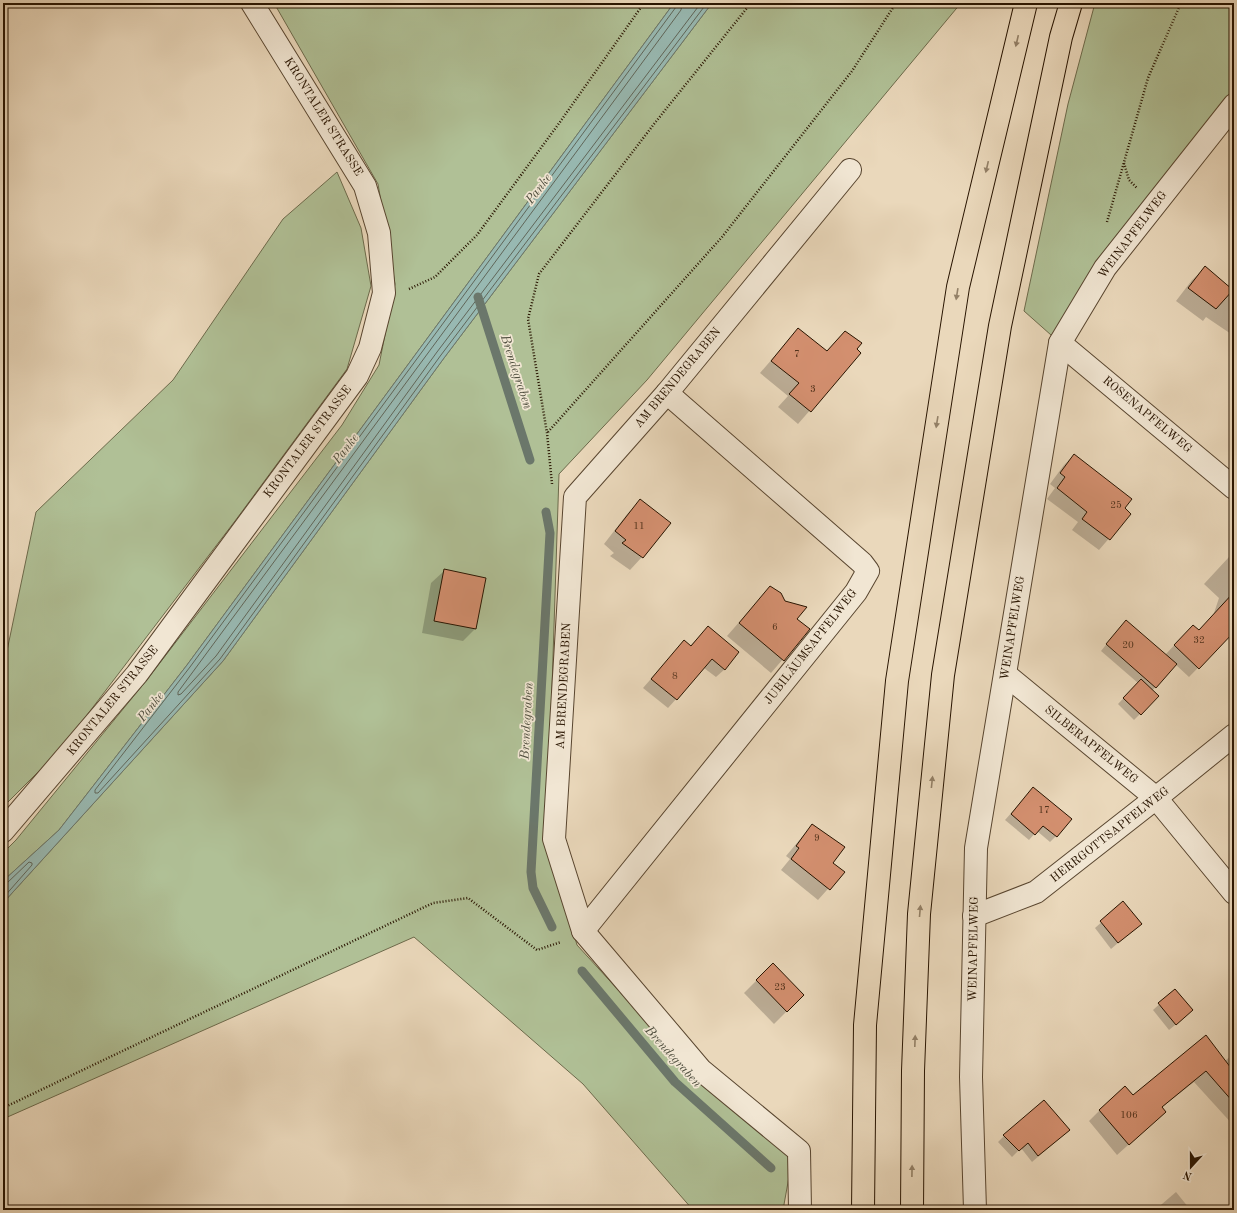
<svg xmlns="http://www.w3.org/2000/svg" width="1237" height="1213" viewBox="0 0 1237 1213" font-family="'Old Standard TT',serif">
	<rect width="100%" height="100%" fill="#ead8bb"/>
	<filter id="stains"><feTurbulence type="fractalNoise" baseFrequency=".005" numOctaves="4"/><feColorMatrix values="0 0 0 0 .2 0 0 0 0 .09 0 0 0 0 .02 0 0 0 .5 -.17"/></filter>
	<radialGradient id="worn" r=".72"><stop offset=".6" stop-color="#630" stop-opacity="0"/><stop offset="1" stop-color="#630" stop-opacity=".3"/></radialGradient>
	<g fill="#b0c096" stroke="#6c6a4b">
		<path d="M 274,3 L 674,3 L 187,665 L 59,830 L 3,881 L 3,853 L 16,840 L 146,681 L 342,425 L 379,365 L 395,284 L 378,184 Z"/>
		<path d="M 712,3 L 961,3 L 647,380 L 559,474 L 547,840 L 577,945 L 696,1075 L 792,1160 L 783,1210 L 693,1210 L 583,1084 L 414,937 L 3,1119 L 3,903 L 223,661 L 444,358 Z"/>
		<path d="M 1095,3 L 1234,3 L 1234,105 L 1060,343 L 1024,311 L 1068,104 Z"/>
		<path d="M 337,172 L 361,228 L 371,286 L 347,369 L 235,521 L 61,749 L 3,807 L 3,670 L 36,512 L 173,380 L 283,219 Z"/>
	</g>
	<path fill="#98b9b2" stroke="#6b776b" d="M 674,3 L 712,3 L 444,358 L 223,661 L 3,903 L 3,881 L 59,830 L 187,665 Z"/>
	<g fill="#0003">
		<path d="M 1205,268 L 1227,286 L 1234,280 L 1234,336 L 1206,317 L 1203,321 L 1176,301 L 1192,280 Z"/>
		<path d="M 798,329 L 826,352 L 845,332 L 856,349 L 860,353 L 798,424 L 778,407 L 788,396 L 760,373 Z"/>
		<path d="M 1074,455 L 1130,514 L 1099,550 L 1072,530 L 1078,522 L 1047,499 L 1055,488 L 1050,484 L 1064,465 Z"/>
		<path d="M 641,500 L 642,557 L 630,570 L 610,556 L 614,553 L 604,544 L 628,513 Z"/>
		<path d="M 1229,557 L 1234,562 L 1234,631 L 1189,677 L 1175,664 L 1152,691 L 1158,696 L 1134,720 L 1118,704 L 1138,683 L 1101,651 L 1120,627 L 1165,655 L 1184,635 L 1199,631 L 1213,616 L 1219,598 L 1204,584 Z"/>
		<path d="M 444,571 L 476,628 L 463,641 L 422,633 L 431,583 Z"/>
		<path d="M 770,587 L 796,619 L 808,630 L 771,673 L 727,636 Z"/>
		<path d="M 708,627 L 725,669 L 716,677 L 704,668 L 668,708 L 643,688 L 684,641 L 690,646 Z"/>
		<path d="M 1033,788 L 1056,836 L 1050,842 L 1037,831 L 1029,840 L 1005,820 Z"/>
		<path d="M 812,825 L 832,863 L 843,872 L 818,900 L 781,870 L 790,859 L 786,856 Z"/>
		<path d="M 1123,903 L 1140,924 L 1111,949 L 1095,928 Z"/>
		<path d="M 773,964 L 803,995 L 774,1024 L 744,993 Z"/>
		<path d="M 1175,990 L 1186,1016 L 1169,1030 L 1153,1010 Z"/>
		<path d="M 1234,1053 L 1234,1126 L 1194,1082 L 1161,1108 L 1165,1112 L 1117,1155 L 1089,1121 L 1100,1110 L 1225,1061 Z"/>
		<path d="M 1069,1130 L 1032,1162 L 1021,1148 L 1012,1157 L 998,1142 L 1004,1136 Z"/>
		<path d="M 1176,1192 L 1189,1208 L 1187,1210 L 1155,1210 Z"/>
	</g>
	<g fill="none" stroke-linecap="round" stroke-linejoin="round">
		<g stroke="#606659" stroke-width="1">
			<path d="M 677,3 L 676,7 L 190,667 L 95,790 L 95,793 L 98,793 L 220,659 L 441,355 L 707,3"/>
			<path d="M 682,3 L 681,10 L 178,692 L 178,695 L 181,694 L 216,656 L 437,352 L 701,3"/>
			<path d="M 3,884 L 7,883 L 29,862 L 32,863 L 32,865 L 3,898"/>
		</g>
		<g stroke="#6b776b" stroke-width="9">
			<path d="M 478,297 L 530,460"/>
			<path d="M 546,512 L 550,533 L 531,872 L 533,888 L 552,927"/>
			<path d="M 582,971 L 675,1082 L 771,1168"/>
		</g>
	</g>
	<g fill="#d38f6f" stroke="#281400">
		<path d="M 1205,266 L 1233,290 L 1216,309 L 1188,288 Z"/>
		<path d="M 798,328 L 827,351 L 845,331 L 862,343 L 857,349 L 861,353 L 811,412 L 789,394 L 799,383 L 771,361 Z"/>
		<path d="M 1074,454 L 1132,499 L 1125,508 L 1131,514 L 1110,540 L 1082,519 L 1087,512 L 1057,488 L 1065,477 L 1060,473 Z"/>
		<path d="M 640,499 L 671,523 L 643,558 L 622,543 L 626,540 L 615,531 Z"/>
		<path d="M 444,569 L 486,578 L 476,629 L 434,621 Z"/>
		<path d="M 770,586 L 781,593 L 785,601 L 807,607 L 797,619 L 810,629 L 784,661 L 739,623 Z"/>
		<path d="M 1234,592 L 1234,632 L 1199,669 L 1174,645 L 1193,625 L 1199,630 Z"/>
		<path d="M 1126,620 L 1177,664 L 1156,688 L 1106,644 Z"/>
		<path d="M 708,626 L 739,652 L 725,670 L 712,659 L 677,700 L 651,679 L 684,640 L 691,646 Z"/>
		<path d="M 1141,679 L 1159,696 L 1141,715 L 1123,698 Z"/>
		<path d="M 1033,787 L 1072,819 L 1057,837 L 1043,826 L 1035,835 L 1011,814 Z"/>
		<path d="M 812,824 L 845,847 L 833,863 L 845,872 L 830,890 L 791,859 L 799,848 L 796,846 Z"/>
		<path d="M 1123,901 L 1142,924 L 1118,943 L 1100,921 Z"/>
		<path d="M 773,963 L 804,995 L 787,1012 L 756,980 Z"/>
		<path d="M 1175,989 L 1193,1010 L 1176,1025 L 1158,1003 Z"/>
		<path d="M 1206,1035 L 1234,1072 L 1234,1103 L 1206,1071 L 1162,1107 L 1166,1112 L 1129,1145 L 1099,1110 L 1125,1086 L 1133,1095 Z"/>
		<path d="M 1044,1100 L 1070,1130 L 1038,1156 L 1028,1143 L 1019,1151 L 1003,1135 Z"/>
	</g>
	<g fill="none" stroke-linecap="round" stroke-linejoin="round">
		<defs>
			<g id="minor">
				<path d="M 1060,343 L 1234,488"/>
				<path d="M 1005,674 L 1156,798 L 1234,893"/>
				<path d="M 3,831 L 137,674 L 357,376 L 370,348 L 384,293 L 379,233 L 365,186 L 252,3"/>
				<path d="M 974,916 L 1036,892 L 1156,798 L 1234,735"/>
				<path d="M 583,931 L 856,592 L 868,571 L 862,563 L 667,393"/>
				<path d="M 800,1210 L 799,1151 L 701,1070 L 583,931 L 554,839 L 575,497 L 667,393 L 850,170"/>
				<path d="M 975,1210 L 971,1077 L 976,848 L 1060,343 L 1105,268 L 1234,105"/>
			</g>
			<g id="highway">
				<path d="M 863,1210 L 865,1025 L 897,681 L 958,287 L 1026,3"/>
				<path d="M 912,1210 L 913,1071 L 919,914 L 943,675 L 1000,326 L 1061,37 L 1071,3"/>
			</g>
		</defs>
		<use href="#minor" stroke="#58452f" stroke-width="24"/>
		<use href="#highway" stroke="#281400" stroke-width="24"/>
		<g stroke="#281400" stroke-width="2.5" stroke-dasharray="1 2" stroke-linecap="butt">
			<path d="M 1124,163 L 1129,180 L 1137,188"/>
			<path d="M 1107,222 L 1148,78 L 1181,3"/>
			<path d="M 409,289 L 435,277 L 477,235 L 560,122 L 644,3"/>
			<path d="M 548,432 L 722,237 L 852,71 L 896,3"/>
			<path d="M 552,484 L 547,433 L 528,319 L 539,274 L 654,124 L 751,3"/>
			<path d="M 3,1108 L 433,903 L 468,898 L 537,950 L 561,942"/>
		</g>
		<use href="#minor" stroke="#f1e6d3" stroke-width="22"/>
		<use href="#highway" stroke="#ead8bb" stroke-width="22"/>
	</g>
	<defs><path id="oneway-solid" d="M-6-.8H1V-3.2L6.5 0L1 3.2V.8H-6Z"/></defs>
	<g fill="#938067">
		<use href="#oneway-solid" transform="translate(1017 41) rotate(103)"/>
		<use href="#oneway-solid" transform="translate(987 167) rotate(103)"/>
		<use href="#oneway-solid" transform="translate(957 294) rotate(99)"/>
		<use href="#oneway-solid" transform="translate(937 422) rotate(99)"/>
		<use href="#oneway-solid" transform="translate(932 782) rotate(-84)"/>
		<use href="#oneway-solid" transform="translate(920 911) rotate(-85)"/>
		<use href="#oneway-solid" transform="translate(915 1041) rotate(-88)"/>
		<use href="#oneway-solid" transform="translate(912 1171) rotate(-89)"/>
	</g>
	<g text-anchor="middle" dominant-baseline="central" stroke-width="3.5" stroke-linejoin="round" paint-order="stroke">
		<g font-size="10" fill="#53331c">
			<text x="797" y="354">7</text>
			<text x="813" y="389">3</text>
			<text x="1116" y="505">25</text>
			<text x="639" y="526">11</text>
			<text x="775" y="627">6</text>
			<text x="1199" y="640">32</text>
			<text x="1128" y="645">20</text>
			<text x="675" y="676">8</text>
			<text x="1044" y="810">17</text>
			<text x="817" y="838">9</text>
			<text x="780" y="987">23</text>
			<text x="1129" y="1115">106</text>
		</g>
		<g font-size="12" fill="#281400" stroke="#f1e6d3">
			<text transform="translate(323 117) rotate(58)">KRONTALER STRASSE</text>
			<text transform="translate(1133 235) rotate(-53)">WEINAPFELWEG</text>
			<text transform="translate(678 378) rotate(-50)">AM BRENDEGRABEN</text>
			<text transform="translate(1147 415) rotate(40)">ROSENAPFELWEG</text>
			<text transform="translate(308 442) rotate(-53)">KRONTALER STRASSE</text>
			<text transform="translate(1013 628) rotate(-81)">WEINAPFELWEG</text>
			<text transform="translate(811 647) rotate(-52)">JUBILÄUMSAPFELWEG</text>
			<text transform="translate(564 686) rotate(-87)">AM BRENDEGRABEN</text>
			<text transform="translate(113 701) rotate(-51)">KRONTALER STRASSE</text>
			<text transform="translate(1091 745) rotate(39)">SILBERAPFELWEG</text>
			<text transform="translate(1110 835) rotate(-38)">HERRGOTTSAPFELWEG</text>
			<text transform="translate(974 949) rotate(-89)">WEINAPFELWEG</text>
		</g>
		<g font-size="13" font-style="italic" fill="#4f4e3e" stroke="#f1e6d3">
			<text transform="translate(539 189) rotate(-53)">Panke</text>
			<text transform="translate(516 372) rotate(72)">Brendegraben</text>
			<text transform="translate(346 449) rotate(-53)">Panke</text>
			<text transform="translate(151 707) rotate(-52)">Panke</text>
			<text transform="translate(527 721) rotate(-87)">Brendegraben</text>
			<text transform="translate(673 1057) rotate(48)">Brendegraben</text>
		</g>
	</g>
	<rect width="1237" height="1213" fill="none" stroke="#ead8bb" stroke-width="16"/>
	<rect x="4" y="4" width="1229" height="1205" fill="none" stroke="#281400" stroke-width="2"/>
	<rect x="8" y="8" width="1221" height="1197" fill="none" stroke="#281400"/>
	<g transform="translate(1191 1167) rotate(201)" stroke="#f1e6d3" stroke-width="3" paint-order="stroke">
	<path d="M0-3L7 15L0 10L-7 15Z" fill="#281400"/>
	<text y="-6" font-size="11" font-weight="bold" text-anchor="middle" fill="#281400">N</text>
	</g>
	<rect width="100%" height="100%" filter="url(#stains)"/>
	<rect width="100%" height="100%" fill="url(#worn)"/>
</svg>
